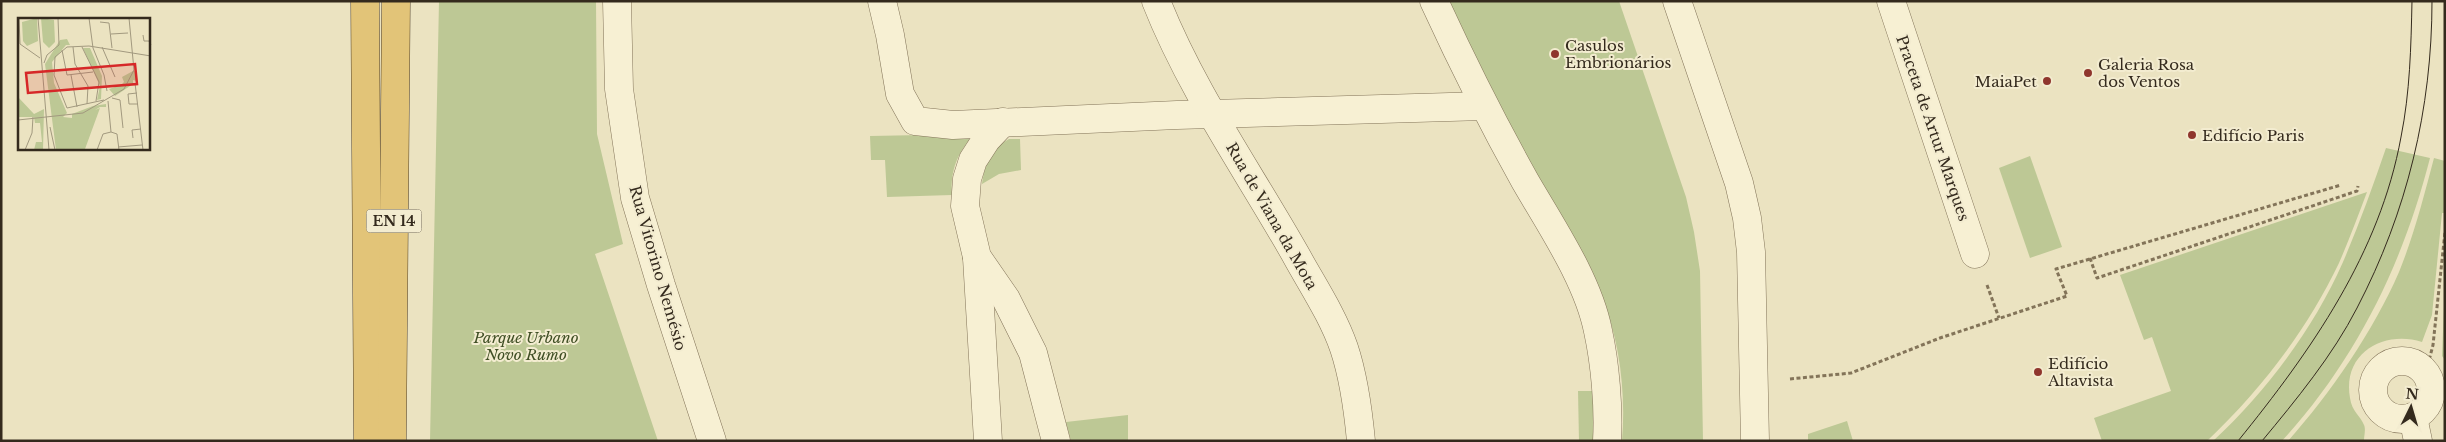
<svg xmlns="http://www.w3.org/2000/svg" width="2446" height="442" viewBox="0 0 2446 442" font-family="'Libre Baskerville',serif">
	<rect width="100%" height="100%" fill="#ebe3c1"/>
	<g fill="#bdc895">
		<path d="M 439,1 L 596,1 L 597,134 L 623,244 L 595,254 L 658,441 L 430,441 Z"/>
		<path d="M 1446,1 L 1619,1 L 1686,197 L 1694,232 L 1700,271 L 1703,441 L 1622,441 C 1626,394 1620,339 1601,296 C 1579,248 1550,203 1525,156 C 1497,105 1472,53 1446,1 Z"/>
		<path d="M 975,134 C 958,151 950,170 952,195 L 887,197 L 885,160 L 871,160 L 870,136 Z"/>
		<path d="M 1009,139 L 1020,139 L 1021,170 L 999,174 L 982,184 C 985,163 990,149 1009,139 Z"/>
		<path d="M 2386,148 L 2430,158 C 2403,264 2356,360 2282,441 L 2213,441 C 2266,392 2314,328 2343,262 C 2359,225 2373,186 2386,148 Z"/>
		<path d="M 2030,156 L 2062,247 L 2030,258 L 1999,168 Z"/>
		<path d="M 2434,158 L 2445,161 L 2445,213 L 2442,213 L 2432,315 L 2422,342 C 2384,330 2342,353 2350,398 C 2352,412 2360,415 2364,425 C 2366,429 2364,436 2364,440 L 2288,441 C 2330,394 2374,330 2399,272 C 2414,235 2424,196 2434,158 Z"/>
		<path d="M 2367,192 C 2358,216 2349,240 2339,263 C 2307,330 2261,390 2207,441 L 2102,441 L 2094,418 L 2171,391 L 2152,337 L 2144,340 L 2120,275 Z"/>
		<path d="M 2445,283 L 2445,360 L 2442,356 Z"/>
		<path d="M 1578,391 L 1594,391 L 1595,441 L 1579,441 Z"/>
		<path d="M 1128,415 L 1128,441 L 1071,441 L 1066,422 Z"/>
		<path d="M 1847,421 L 1853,441 L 1808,441 L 1808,434 Z"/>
	</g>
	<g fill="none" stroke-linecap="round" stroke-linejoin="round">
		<defs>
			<g id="minor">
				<path d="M 617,1 L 619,89 L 635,198 L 661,285 L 712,441"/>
				<path d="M 882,1 L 890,35 L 900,94 L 915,121 L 953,125 L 1177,115 L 1484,106"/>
				<path d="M 1156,1 C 1192,92 1249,172 1297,257 C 1313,286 1333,316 1344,348 C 1354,378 1358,409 1361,441"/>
				<path d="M 1434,1 C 1462,62 1492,122 1525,181 C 1551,226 1588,280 1598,331 C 1605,363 1609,408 1607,441"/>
				<path d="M 1891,1 L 1975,254"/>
				<path d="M 1003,122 L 986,140 L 973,160 L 967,179 L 965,206 L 977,257 L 1006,299 L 1033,353 L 1056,441"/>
				<path d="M 977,258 L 988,441"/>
				<circle cx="2402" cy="390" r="29"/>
				<path d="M 2413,417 L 2418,441"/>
			</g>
			<path id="tertiary" d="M 1677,1 L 1739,183 L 1747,218 L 1751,252 L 1755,441"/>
			<g id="trunk">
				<path d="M 365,1 L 368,441"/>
				<path d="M 392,441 L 396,1"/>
			</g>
		</defs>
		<use href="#minor" stroke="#837459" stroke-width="29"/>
		<use href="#tertiary" stroke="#837459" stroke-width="29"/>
		<use href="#trunk" stroke="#51422e" stroke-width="29"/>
		<g stroke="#837459" stroke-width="3" stroke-dasharray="4 2.5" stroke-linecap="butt">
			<path d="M 2090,258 L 2097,278 L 2357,191 L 2358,186"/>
			<path d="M 1987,285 L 1999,318"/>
			<path d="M 2426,372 L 2433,345 L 2445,232"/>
			<path d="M 1790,379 L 1851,373 L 1940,338 L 2067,296 L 2056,269 L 2341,185"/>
		</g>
		<use href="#minor" stroke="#f7f0d3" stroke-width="28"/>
		<use href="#tertiary" stroke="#f7f0d3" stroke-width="28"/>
		<use href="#trunk" stroke="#e2c478" stroke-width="28"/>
		<g stroke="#342a1d" stroke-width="1">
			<path d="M 2238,441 C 2311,351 2380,253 2401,137 C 2410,92 2411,47 2412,1"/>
			<path d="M 2262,441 C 2296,400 2333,355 2357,308 C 2407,212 2432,109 2432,1"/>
		</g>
	</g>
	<g fill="#8f362d" stroke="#f3ecd0" stroke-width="2">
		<circle cx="1555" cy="54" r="5"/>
		<circle cx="2088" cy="73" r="5"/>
		<circle cx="2047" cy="81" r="5"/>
		<circle cx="2192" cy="135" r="5"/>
		<circle cx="2038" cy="372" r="5"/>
	</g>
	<g text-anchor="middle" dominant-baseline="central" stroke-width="4" stroke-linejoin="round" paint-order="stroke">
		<rect fill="#f3ecd0" stroke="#6d6453" stroke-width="1" x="366.5" y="209.5" width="55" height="23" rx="4"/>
		<g font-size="14" font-weight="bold" fill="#342a1d">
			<text x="394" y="221">EN 14</text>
		</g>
		<g font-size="15" fill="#342a1d" stroke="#f3ecd0" text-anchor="start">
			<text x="1565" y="45">Casulos<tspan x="1565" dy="17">Embrionários</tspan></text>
			<text x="2098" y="64">Galeria Rosa<tspan x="2098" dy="17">dos Ventos</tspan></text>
			<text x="2037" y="81" text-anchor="end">MaiaPet</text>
			<text x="2202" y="135">Edifício Paris</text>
			<text x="2048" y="363">Edifício<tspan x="2048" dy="17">Altavista</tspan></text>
		</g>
		<g font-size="15" fill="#342a1d" stroke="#f3ecd0">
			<text transform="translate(1933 128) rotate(71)">Praceta de Artur Marques</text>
			<text transform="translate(1272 216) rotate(60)">Rua de Viana da Mota</text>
			<text transform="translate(658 268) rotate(74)">Rua Vitorino Nemésio</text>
		</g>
		<g font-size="15" font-style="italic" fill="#404f25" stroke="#f3ecd0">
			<text x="526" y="337">Parque Urbano<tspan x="526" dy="17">Novo Rumo</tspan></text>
		</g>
	</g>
	<g transform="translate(18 18)">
		<rect width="132" height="132" fill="#ebe3c1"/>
		<path d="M 19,0 L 20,23 L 9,28 L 5,23 L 4,4 ZM 23,0 L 36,2 L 37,24 L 31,30 L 25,24 ZM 49,21 L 52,27 L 48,27 L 34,44 L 36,65 L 49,95 L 45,99 L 54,100 L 54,96 L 75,88 L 88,86 L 88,89 L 82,89 L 77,92 L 82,90 L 67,131 L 38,132 L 27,46 L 42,22 ZM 65,30 L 72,30 L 84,58 L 83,81 L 79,82 L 82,68 ZM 115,53 L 118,53 L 119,63 L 115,62 L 115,66 L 97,78 L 91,71 L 103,67 L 106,64 L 104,59 ZM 0,79 L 16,96 L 26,91 L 25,132 L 16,132 L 18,124 L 24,124 L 22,105 L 17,105 L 16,99 L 0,99 Z" fill="#bdc895"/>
		<path fill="none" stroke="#a2997f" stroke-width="1" d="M 1,0 L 2,26 L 22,40M 20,0 L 31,132M 71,0 L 75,30 L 86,57 L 89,73M 82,4 L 91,5 L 94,30M 93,16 L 110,15M 125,17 L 126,23 L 131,23 L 133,27M 55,29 L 57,46 L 70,68 L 69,86M 64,29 L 81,64 L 78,83M 84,29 L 97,59M 44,32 L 49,57 L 75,54M 26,45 L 29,37 L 41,27 L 40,0M 53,57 L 59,89M 117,65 L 125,132M 119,75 L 110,76 L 111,86 L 120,86M 94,80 L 102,82 L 105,110M 86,82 L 49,90 L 36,57 L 37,39 L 49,29 L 71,28 L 133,38M 90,83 L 93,114M 0,102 L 65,95 L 106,71 L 116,52 L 111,0M 32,109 L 37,132M 115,120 L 114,112 L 123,111M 100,129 L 124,127M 7,132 L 14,115 L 15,99M 79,132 L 85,116 L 93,114 L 99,116 L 101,132"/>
		<path fill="#d62828" fill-opacity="0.15" stroke="#d62828" stroke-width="2.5" d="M 117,46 L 119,66 L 10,75 L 8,55 Z"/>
		<rect width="132" height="132" fill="none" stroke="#342a1d" stroke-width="2.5"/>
	</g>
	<rect width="2446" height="442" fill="none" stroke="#342a1d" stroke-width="5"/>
	<g transform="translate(2411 407) rotate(5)" stroke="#f3ecd0" stroke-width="4" paint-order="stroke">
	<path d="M0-4L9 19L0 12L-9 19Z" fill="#342a1d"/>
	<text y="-8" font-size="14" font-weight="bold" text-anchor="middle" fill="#342a1d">N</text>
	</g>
</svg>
